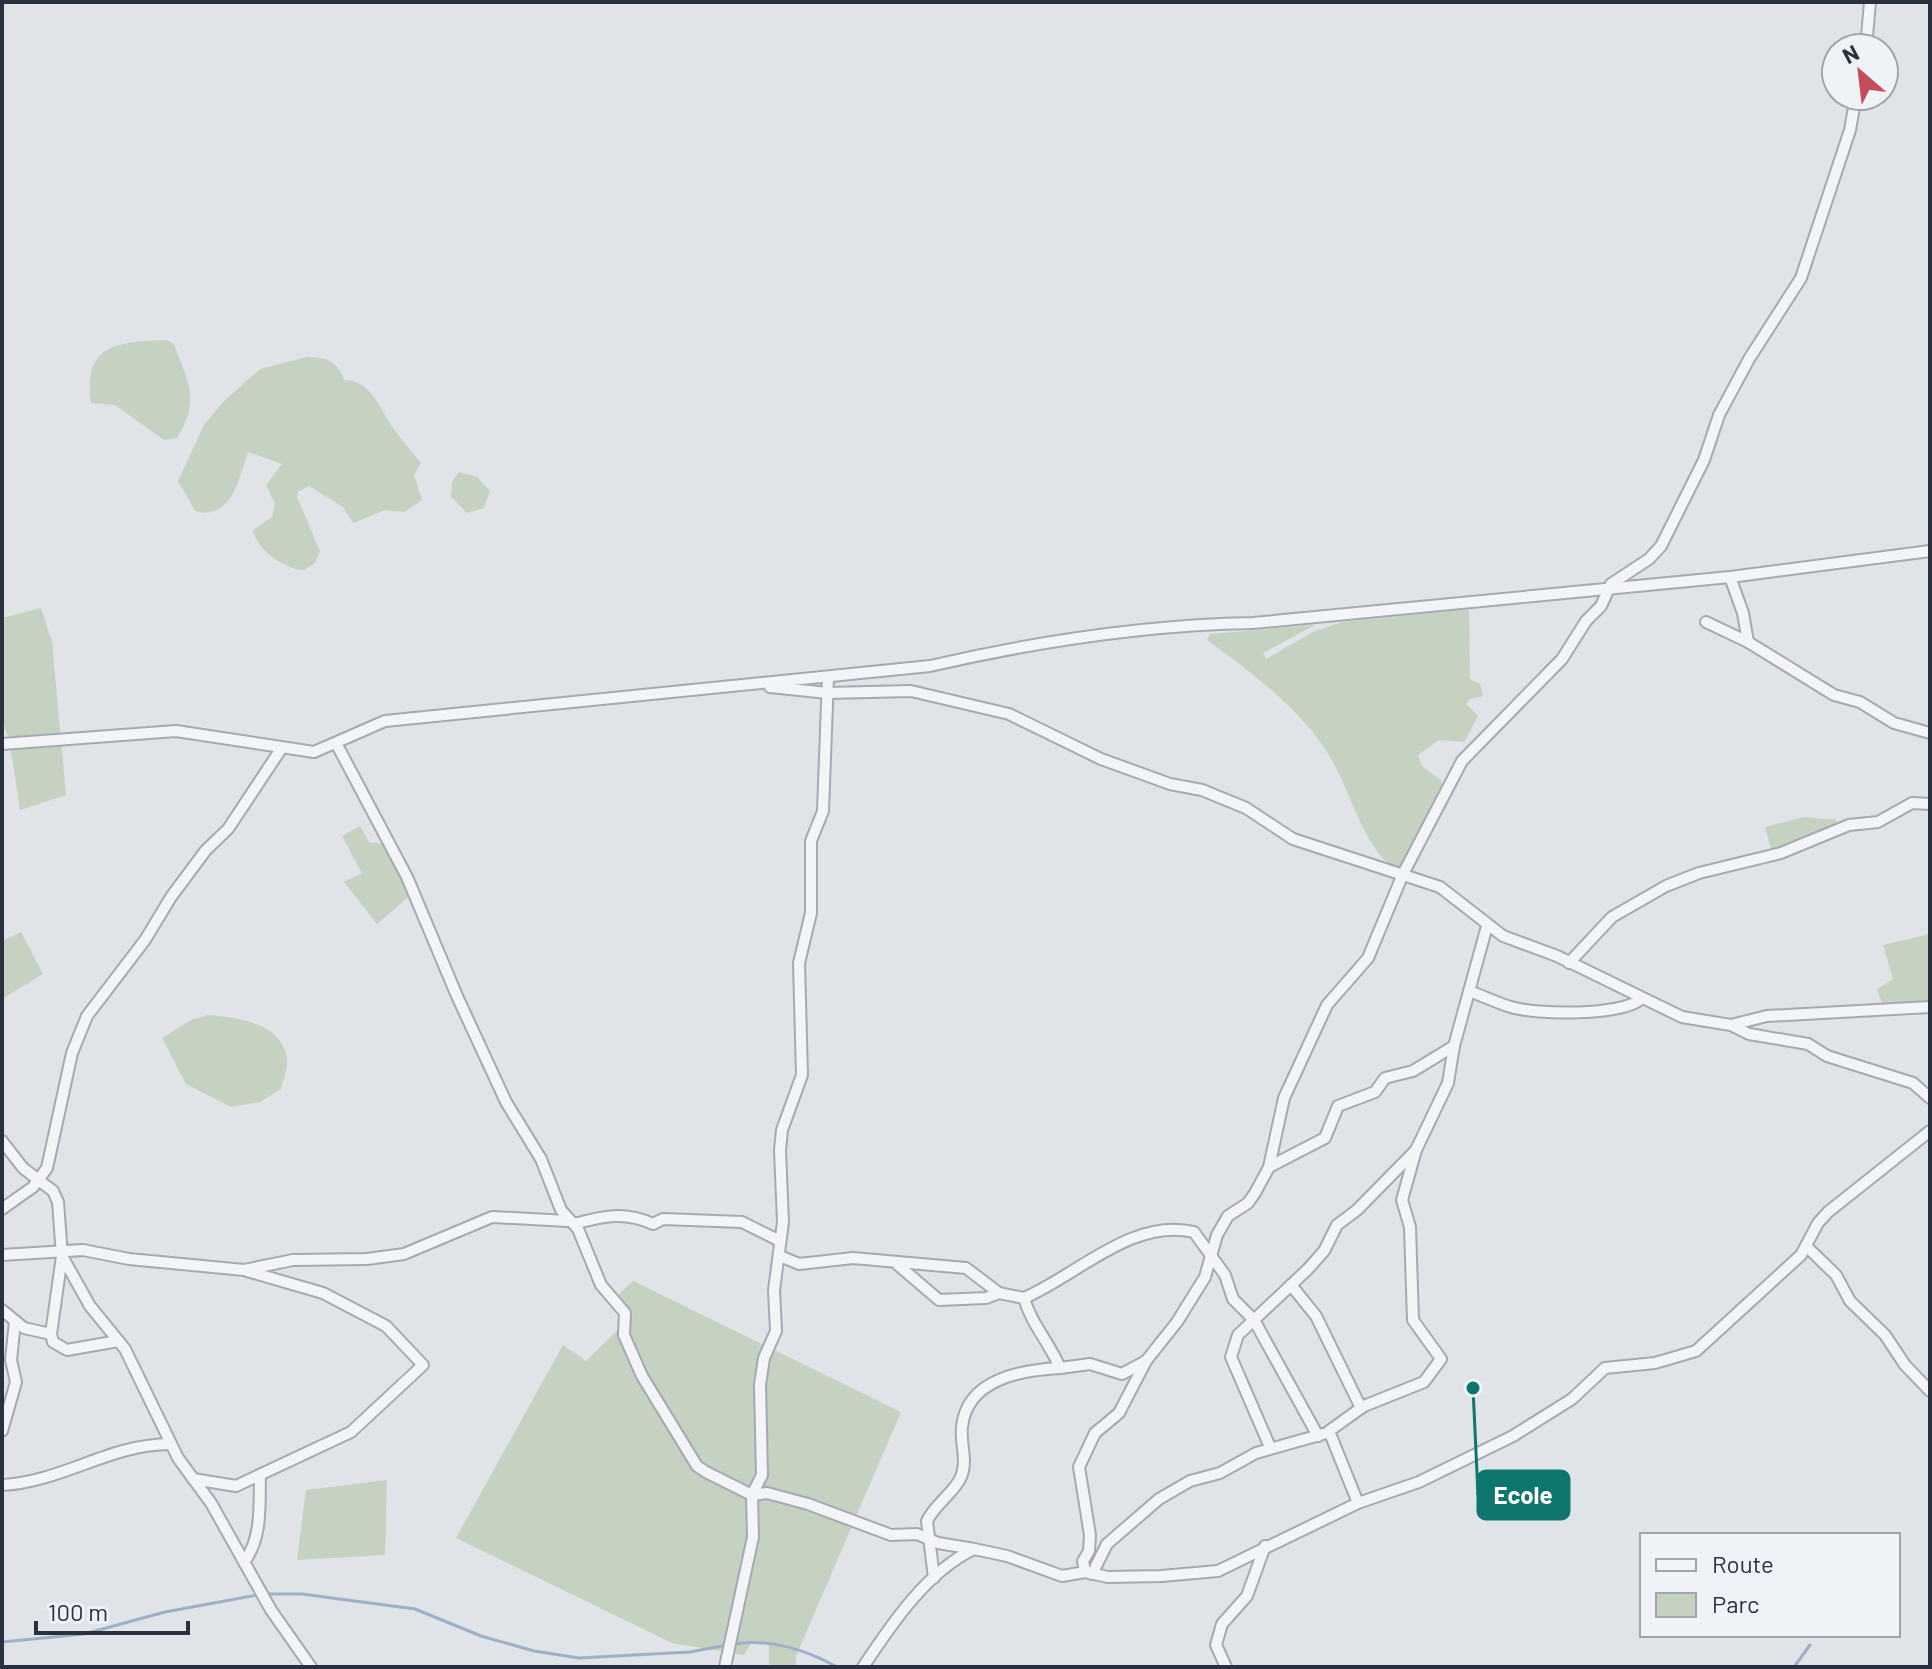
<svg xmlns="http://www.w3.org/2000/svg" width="1932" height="1669" viewBox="0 0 1932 1669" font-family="Barlow,sans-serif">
	<rect width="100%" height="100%" fill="#e0e3e8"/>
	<g fill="#c5d1c1">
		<path d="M 167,340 L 174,344 C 188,383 201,399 177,438 L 164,440 L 115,405 L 91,403 C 83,343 118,342 167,340 Z"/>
		<path d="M 307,357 C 326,357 337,361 344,380 C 373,380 381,413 396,432 C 404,443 413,453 421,463 L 414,475 L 422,500 L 404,512 L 385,510 L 353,523 L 343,507 L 309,486 L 298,492 L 297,497 L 320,551 L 315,563 L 304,570 C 285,570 256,549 253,530 L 272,517 L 275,504 L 266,485 L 282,464 L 248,452 C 239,478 232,521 195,511 L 178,481 L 204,425 L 224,401 L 260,369 Z"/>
		<path d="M 459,472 L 477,477 L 490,491 L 484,508 L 467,513 L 451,497 L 452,482 Z"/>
		<path d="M 41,608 L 52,642 L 66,795 L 20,810 L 10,743 L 2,720 L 2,618 Z"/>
		<path d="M 1469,609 L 1470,679 L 1480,684 L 1483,696 L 1470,699 L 1466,704 L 1478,716 L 1464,742 L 1439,740 L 1418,755 L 1422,766 L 1441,780 L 1444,797 L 1401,875 C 1358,844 1353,790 1325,749 C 1296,705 1249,671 1207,640 L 1210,634 L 1315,625 L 1263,653 L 1266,659 L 1313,632 L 1342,622 Z"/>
		<path d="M 1804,817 L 1836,820 L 1839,830 L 1773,855 L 1765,827 Z"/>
		<path d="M 360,826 L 369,842 L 388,845 L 412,894 L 377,924 L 344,882 L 362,873 L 342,836 Z"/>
		<path d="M 21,932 L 43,974 L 2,999 L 2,941 Z"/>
		<path d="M 1930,934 L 1930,1005 L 1885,1011 L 1877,989 L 1893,979 L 1883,945 Z"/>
		<path d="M 209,1015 C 238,1018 281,1022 287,1058 C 288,1067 283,1080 281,1089 L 260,1102 L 231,1107 L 186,1084 L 162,1038 L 191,1020 Z"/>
		<path d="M 633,1281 L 901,1412 L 796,1656 L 796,1667 L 769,1667 L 769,1645 L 752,1641 L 744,1655 L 672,1643 L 456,1538 L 563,1345 L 586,1361 L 633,1315 L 617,1296 Z"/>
		<path d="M 387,1480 L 385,1555 L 297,1560 L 306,1490 Z"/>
	</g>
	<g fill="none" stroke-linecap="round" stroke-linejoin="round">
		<g stroke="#9db0c6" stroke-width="3">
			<path d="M 265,1594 L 302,1594 L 415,1609 L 481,1636 L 534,1651 L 579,1658 L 690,1652 L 727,1645"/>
			<path d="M 2,1642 L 84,1634 L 165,1612 L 257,1595"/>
			<path d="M 734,1644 C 769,1638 807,1650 837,1667"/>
			<path d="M 1794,1667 L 1810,1645"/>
		</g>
		<defs>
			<g id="minor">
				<path d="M 1866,48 L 1870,2"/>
				<path d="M 1730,577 L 1743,613 L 1748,642"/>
				<path d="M 1706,622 L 1748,642 L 1834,695 L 1860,702 L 1894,723 L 1930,733"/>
				<path d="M 770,687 L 828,693 L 911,691 L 1009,714 L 1101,759 L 1170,784 L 1202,790 L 1246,808 L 1293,839 L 1440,887 L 1503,936 L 1557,956 L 1682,1017 L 1731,1025 L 1767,1016 L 1930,1007"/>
				<path d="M 336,743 L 407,877 L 457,996 L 506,1102 L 541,1159 L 561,1210 L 578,1229 L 601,1285 L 625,1313 L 624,1335 L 642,1376 L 697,1466 L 706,1472 L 752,1495 L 767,1493 L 808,1504 L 891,1535 L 917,1534 L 938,1543 L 974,1549"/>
				<path d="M 2,744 L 176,731 L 314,752 L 385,721 L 930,666 C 1034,642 1145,625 1253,623 L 1730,577 L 1930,551"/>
				<path d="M 1569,963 L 1612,917 L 1666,886 L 1699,873 L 1781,853 L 1849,825 L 1878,822 L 1912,803 L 1930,804"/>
				<path d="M 1469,991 C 1483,996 1497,1003 1511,1007 C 1537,1015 1621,1016 1641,999"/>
				<path d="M 1731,1025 L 1749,1034 L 1808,1044 L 1827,1056 L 1913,1083 L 1930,1098"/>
				<path d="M 2,1141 L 23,1168 L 53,1191 L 58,1202 L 62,1256 L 90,1306 L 125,1349 L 178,1458 L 211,1503 L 271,1610 L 311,1667"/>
				<path d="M 1269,1167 L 1325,1138 L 1338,1106 L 1375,1092 L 1385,1078 L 1413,1071 L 1454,1046"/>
				<path d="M 2,1209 L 33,1187 L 47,1168 L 72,1053 L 87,1016 L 145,940 L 171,897 L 206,850 L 228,829 L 281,749"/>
				<path d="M 574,1224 C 603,1216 625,1211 653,1224 L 663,1219 L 742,1222 L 780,1241"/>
				<path d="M 1806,1246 L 1836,1275 L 1850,1301 L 1885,1335 L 1905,1365 L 1930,1391"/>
				<path d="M 2,1255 L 83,1250 L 129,1259 L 244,1270 L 293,1260 L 367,1259 L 404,1254 L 492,1217 L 568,1221"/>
				<path d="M 62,1256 L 51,1334 L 53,1342 L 67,1350 L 118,1341"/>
				<path d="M 780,1256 L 799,1264 L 853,1258 L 966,1268 L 999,1293 L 1024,1298 C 1031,1324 1050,1343 1060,1368 L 1090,1364 L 1122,1374 L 1146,1361 L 1177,1322 L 1205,1277 L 1217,1235 L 1228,1216 L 1248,1203 L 1255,1193 L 1269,1167 L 1284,1098 L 1327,1005 L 1368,958 L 1403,874 L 1462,761 L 1562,659 L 1586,621 L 1601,606 L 1611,584 L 1649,559 L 1661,546 L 1704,460 L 1719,415 L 1749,359 L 1801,278 L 1850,130 L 1856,96"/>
				<path d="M 898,1265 L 939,1300 L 986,1298 L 999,1293"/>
				<path d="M 1291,1285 L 1316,1316 L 1361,1408"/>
				<path d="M 1024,1298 C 1076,1276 1133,1217 1194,1232 L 1225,1275 L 1233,1299 L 1254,1320 L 1318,1436"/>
				<path d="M 2,1310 L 24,1328 L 51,1334"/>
				<path d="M 2,1431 L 16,1382 L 11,1360 L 15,1321"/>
				<path d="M 1270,1447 L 1231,1357 L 1238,1335 L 1308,1269 L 1324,1251 L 1337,1225 L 1357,1210 L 1416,1150"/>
				<path d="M 193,1479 L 236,1486 L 351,1432 L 423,1365 L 386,1326 L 323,1293 L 247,1271"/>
				<path d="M 2,1485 C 62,1482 110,1444 170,1444"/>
				<path d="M 1358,1503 L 1329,1431 L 1364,1406 L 1424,1382 L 1441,1359 L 1413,1320 L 1410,1227 L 1402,1200 L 1416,1150 L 1448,1083 L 1454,1046 L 1487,926"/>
				<path d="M 244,1562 C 263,1537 259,1504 260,1475"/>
				<path d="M 1085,1572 L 1083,1561 L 1089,1551 L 1090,1535 L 1079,1467 L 1095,1433 L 1119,1413 L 1146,1361"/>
				<path d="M 1092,1574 L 1107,1544 L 1159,1499 L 1190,1481 L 1220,1473 L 1256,1453 L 1323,1434"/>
				<path d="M 934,1578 L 927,1521 C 935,1504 954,1493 961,1477 C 968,1460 960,1444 962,1427 C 967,1379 1021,1370 1060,1368"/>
				<path d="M 725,1667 L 753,1537 L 752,1495 L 762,1475 L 760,1385 L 764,1358 L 776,1331 L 774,1290 L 783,1222 L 780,1150 L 782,1130 L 802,1075 L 799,963 L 811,913 L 811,841 L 823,811 L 828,677"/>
				<path d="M 863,1667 C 891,1625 926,1572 974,1549 L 1007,1556 L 1062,1576 L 1085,1572 L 1108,1577 L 1161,1576 L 1218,1571 L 1358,1503 L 1419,1482 L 1513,1436 L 1572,1399 L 1605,1368 L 1655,1363 L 1696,1351 L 1801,1255 L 1818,1223 L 1828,1212 L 1930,1131"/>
				<path d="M 1226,1667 L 1216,1645 L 1222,1624 L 1247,1596 L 1265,1546"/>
			</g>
		</defs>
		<use href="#minor" stroke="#a5aab2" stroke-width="14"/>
		<use href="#minor" stroke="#f2f4f7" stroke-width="10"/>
	</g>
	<path fill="none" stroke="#0f766e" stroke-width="3" d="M1473 1388L1478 1495"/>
	<circle fill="#0f766e" stroke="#eff2f6" stroke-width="3" cx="1473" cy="1388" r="8"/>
	<rect fill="#0f766e" stroke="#0f766e" stroke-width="3" x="1478" y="1471" width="91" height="48" rx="8"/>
	<g font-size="24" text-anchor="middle" font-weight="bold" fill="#fff">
		<text x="1523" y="1504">Ecole</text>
	</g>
	<rect width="1932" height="1669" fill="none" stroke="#29313e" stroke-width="8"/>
	<rect x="1640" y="1533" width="260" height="104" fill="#eff2f6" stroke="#a0a5ac" stroke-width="2"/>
	<rect x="1656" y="1559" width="40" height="12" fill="#f2f4f7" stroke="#a0a5ac" stroke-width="2"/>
	<text x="1712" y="1573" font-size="24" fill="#29313e">Route</text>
	<rect x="1656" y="1593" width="40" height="24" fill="#c5d1c1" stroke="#a0a5ac" stroke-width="2"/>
	<text x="1712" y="1613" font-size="24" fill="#29313e">Parc</text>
	<g transform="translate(1860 72) rotate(332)"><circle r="38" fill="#eff2f6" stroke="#a0a5ac" stroke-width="2"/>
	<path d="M0-6L14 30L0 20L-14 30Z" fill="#c64c5c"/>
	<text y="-12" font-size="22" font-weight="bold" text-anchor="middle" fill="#29313e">N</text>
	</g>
	<path d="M36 1621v12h152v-12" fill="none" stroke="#29313e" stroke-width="4"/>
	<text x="48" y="1621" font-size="24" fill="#29313e" stroke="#eff2f6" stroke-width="6" paint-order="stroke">100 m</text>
</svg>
